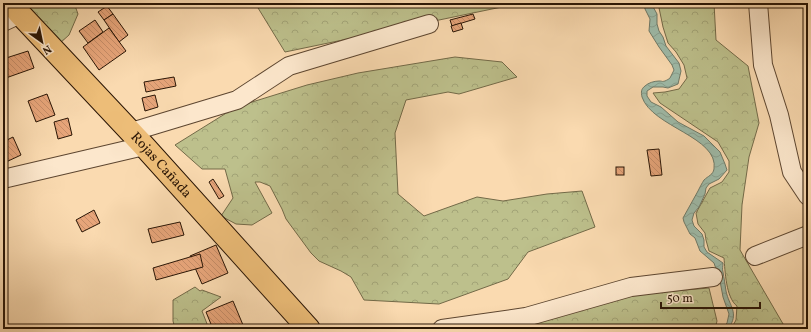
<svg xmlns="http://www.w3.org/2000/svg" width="811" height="332" viewBox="0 0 811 332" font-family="Vollkorn,serif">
	<defs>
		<pattern id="forest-crowns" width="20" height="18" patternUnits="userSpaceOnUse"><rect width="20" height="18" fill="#bdc08c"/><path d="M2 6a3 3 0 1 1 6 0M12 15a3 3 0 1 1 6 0" fill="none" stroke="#a2a477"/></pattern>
		<pattern id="water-waves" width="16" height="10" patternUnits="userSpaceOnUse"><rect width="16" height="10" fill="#9ebba9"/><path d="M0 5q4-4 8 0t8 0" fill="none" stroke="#88a090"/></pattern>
		<pattern id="building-back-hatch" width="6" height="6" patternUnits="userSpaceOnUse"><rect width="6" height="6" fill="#e7a57a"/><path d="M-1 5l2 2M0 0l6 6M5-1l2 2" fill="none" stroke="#c68d68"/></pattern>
	</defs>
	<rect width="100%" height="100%" fill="#fadab0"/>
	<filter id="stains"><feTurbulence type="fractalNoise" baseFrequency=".005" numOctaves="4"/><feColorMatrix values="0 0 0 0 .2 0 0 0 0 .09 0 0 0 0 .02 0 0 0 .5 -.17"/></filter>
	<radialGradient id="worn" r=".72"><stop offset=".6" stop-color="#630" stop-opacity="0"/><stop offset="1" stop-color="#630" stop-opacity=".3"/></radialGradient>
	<g fill="url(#forest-crowns)" stroke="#736a48">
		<path d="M 17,3 L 74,3 L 78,14 L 69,35 L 59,44 Z"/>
		<path d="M 255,3 L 521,3 L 285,52 Z"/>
		<path d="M 658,3 L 714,3 L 716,40 L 748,66 L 759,123 L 749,157 L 742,205 L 740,250 L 786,329 L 731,329 L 736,320 L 737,306 C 726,298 725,271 724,258 L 709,251 L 706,240 L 705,233 L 698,224 L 696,213 L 710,188 L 722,182 L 729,172 L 729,161 L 718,142 L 660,103 L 653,93 L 665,92 L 679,89 L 687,78 L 684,65 L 676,52 L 668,43 L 663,27 Z"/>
		<path d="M 455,57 L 502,62 L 517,77 L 459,94 L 448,92 L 406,100 L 395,133 L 398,194 L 424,216 L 477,197 L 503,201 L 547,194 L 582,191 L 595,227 L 528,252 L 508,279 L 439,304 L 364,300 L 351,277 L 341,271 L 319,261 L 311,253 L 286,219 L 282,209 L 270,186 L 260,182 L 255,182 L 272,213 L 252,225 L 236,224 L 221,216 L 233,198 L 225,169 L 202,169 L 175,145 L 236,107 L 307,85 L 358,73 Z"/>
		<path d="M 195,287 L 200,291 L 202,290 L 221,297 L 202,311 L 209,329 L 175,329 L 173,321 L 173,300 Z"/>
		<path d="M 709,288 L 717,321 L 715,329 L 484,329 L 627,295 Z"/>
	</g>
	<path fill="url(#water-waves)" stroke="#6f7967" d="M 644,3 L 651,3 L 657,14 L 657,24 L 659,31 L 663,37 L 666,46 L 679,63 L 681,71 L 678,84 L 668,88 L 663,87 L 653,87 L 647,91 L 647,96 L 651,102 L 661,107 L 678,122 L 704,136 L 720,152 L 725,164 L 727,170 L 719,179 L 709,184 L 706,188 L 705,194 L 699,207 L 694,213 L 692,220 L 694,226 L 702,234 L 704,240 L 704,247 L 707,252 L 723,263 C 723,266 722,269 723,272 C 724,278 725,284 726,291 C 729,306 740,313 728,329 L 722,329 L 727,323 L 729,314 L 723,297 L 720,281 L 714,263 L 700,251 L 695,238 L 690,234 L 684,222 L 683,218 C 688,209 693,200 698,191 C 700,187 702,183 704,180 C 708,176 713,175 714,169 C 719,137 652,127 642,97 C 641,92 641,89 645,86 C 648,83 654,81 659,81 C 663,81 661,82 665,81 C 667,80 669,79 670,78 L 674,70 L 672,65 L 659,47 L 649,31 L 650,19 L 645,9 Z"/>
	<g fill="url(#building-back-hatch)" stroke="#291505">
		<path d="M 107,6 L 113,14 L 104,20 L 98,12 Z"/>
		<path d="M 113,14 L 128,35 L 119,42 L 104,20 Z"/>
		<path d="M 473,14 L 475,19 L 452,26 L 450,20 Z"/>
		<path d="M 95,20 L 103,32 L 88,43 L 79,31 Z"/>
		<path d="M 461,23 L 463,29 L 453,32 L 451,26 Z"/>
		<path d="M 109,28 L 126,51 L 99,70 L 83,47 Z"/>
		<path d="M 28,51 L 34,68 L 3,79 L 3,59 Z"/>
		<path d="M 174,77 L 176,86 L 146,92 L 144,82 Z"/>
		<path d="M 47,94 L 55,115 L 36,122 L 28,101 Z"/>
		<path d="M 155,95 L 158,107 L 145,111 L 142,98 Z"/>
		<path d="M 68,118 L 72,135 L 58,139 L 54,122 Z"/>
		<path d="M 13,137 L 21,155 L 6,162 L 3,156 L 3,142 Z"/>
		<path d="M 659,149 L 662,175 L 651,176 L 647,150 Z"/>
		<rect x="616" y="167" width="8" height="8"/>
		<path d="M 213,179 L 224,196 L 219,199 L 209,182 Z"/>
		<path d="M 94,210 L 100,223 L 82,232 L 76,220 Z"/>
		<path d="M 180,222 L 184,235 L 152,243 L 148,229 Z"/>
		<path d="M 216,245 L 228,273 L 202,284 L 190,256 Z"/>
		<path d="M 200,254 L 203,267 L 156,280 L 153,268 Z"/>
		<path d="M 233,301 L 243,325 L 234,329 L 213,329 L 206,312 Z"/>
	</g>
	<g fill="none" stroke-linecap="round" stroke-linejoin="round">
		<defs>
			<g id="minor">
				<path d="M 758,3 L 763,65 L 779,115 L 792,172 L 808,196"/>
				<path d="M 3,22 L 20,14"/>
				<path d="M 131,132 L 237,100 L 289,66 L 429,24"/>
				<path d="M 3,179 L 144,146"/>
				<path d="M 755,256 L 808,235"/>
				<path d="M 442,329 L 526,317 L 631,287 L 713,277"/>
			</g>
			<g id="major">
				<path id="s1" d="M 11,3 L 20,14 L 144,146 L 309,329"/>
			</g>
		</defs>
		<use href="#minor" stroke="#5d4630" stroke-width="20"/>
		<use href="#major" stroke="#291505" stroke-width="24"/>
		<use href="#minor" stroke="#fce7cc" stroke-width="18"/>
		<use href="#major" stroke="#edbd78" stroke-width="22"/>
	</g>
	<g text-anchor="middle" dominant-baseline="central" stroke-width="3.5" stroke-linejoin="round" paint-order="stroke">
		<g font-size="14" fill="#291505" stroke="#fce7cc">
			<text stroke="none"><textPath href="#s1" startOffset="221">Rojas Cañada</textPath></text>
		</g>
	</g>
	<rect width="811" height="332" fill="none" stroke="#fadab0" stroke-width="16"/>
	<rect x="4" y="4" width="803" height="324" fill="none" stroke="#291505" stroke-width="2"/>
	<rect x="8" y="8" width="795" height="316" fill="none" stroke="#291505"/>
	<g transform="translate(42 42) rotate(147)" stroke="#fce7cc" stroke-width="3" paint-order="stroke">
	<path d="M0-3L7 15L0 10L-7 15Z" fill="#291505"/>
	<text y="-6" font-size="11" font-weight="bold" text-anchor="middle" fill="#291505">N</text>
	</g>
	<path d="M661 302v6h99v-6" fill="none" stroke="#291505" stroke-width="2"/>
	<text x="667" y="302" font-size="12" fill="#291505" stroke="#fce7cc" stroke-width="3" paint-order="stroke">50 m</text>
	<rect width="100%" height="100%" filter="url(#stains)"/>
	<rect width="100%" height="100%" fill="url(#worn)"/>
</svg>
